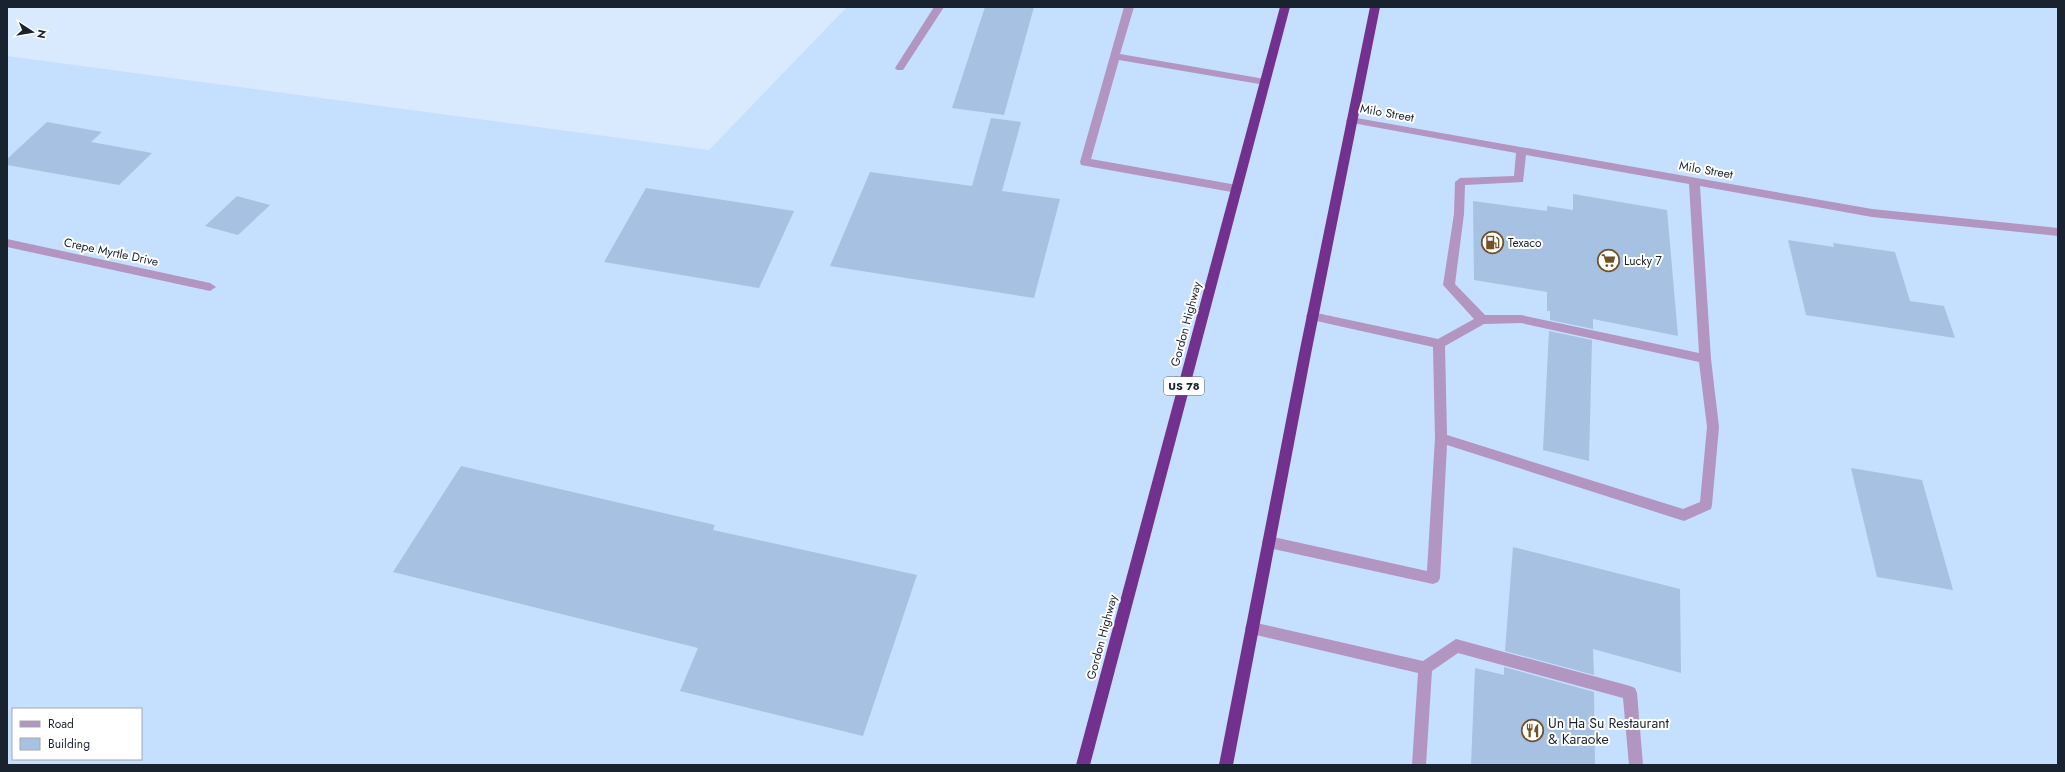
<svg xmlns="http://www.w3.org/2000/svg" width="2065" height="772" viewBox="0 0 2065 772" font-family="Jost,sans-serif">
	<rect width="100%" height="100%" fill="#d9e9fe"/>
	<path fill="#c5dffe" fill-rule="evenodd" d="M 847,7 L 2058,7 L 2058,765 L 7,765 L 7,56 L 709,150 ZM 13,709 L 141,709 L 141,759 L 13,759 Z"/>
	<g fill="#a7c1e2">
		<path d="M 985,7 L 1034,7 L 1004,115 L 952,108 Z"/>
		<path d="M 991,118 L 1021,122 L 1002,191 L 1060,199 L 1034,298 L 830,266 L 870,172 L 972,186 Z"/>
		<path d="M 47,122 L 102,132 L 91,142 L 152,153 L 119,185 L 7,165 L 7,159 Z"/>
		<path d="M 646,188 L 794,211 L 759,288 L 604,262 Z"/>
		<path d="M 1573,194 L 1667,210 L 1678,336 L 1593,319 L 1593,329 L 1550,320 L 1550,311 L 1547,311 L 1547,292 L 1474,280 L 1473,201 L 1547,211 L 1547,206 L 1573,210 Z"/>
		<path d="M 237,196 L 270,205 L 238,235 L 205,226 Z"/>
		<path d="M 1788,240 L 1834,247 L 1833,243 L 1895,252 L 1910,301 L 1944,306 L 1955,338 L 1806,315 Z"/>
		<path d="M 1549,331 L 1592,340 L 1589,461 L 1543,450 Z"/>
		<path d="M 461,466 L 715,525 L 713,530 L 917,575 L 863,736 L 680,691 L 698,648 L 393,572 Z"/>
		<path d="M 1851,468 L 1922,480 L 1953,590 L 1877,577 Z"/>
		<path d="M 1513,547 L 1680,589 L 1681,673 L 1593,649 L 1594,675 L 1505,651 Z"/>
		<path d="M 1504,667 L 1594,692 L 1595,765 L 1471,765 L 1475,668 L 1504,675 Z"/>
	</g>
	<g fill="none" stroke-linecap="round" stroke-linejoin="round">
		<g fill="#b295c1" fill-rule="evenodd">
			<path d="M 934,7 L 944,7 L 903,70 L 897,70 L 895,68 Z"/>
			<path d="M 1124,7 L 1134,7 L 1120,54 L 1265,79 L 1270,82 L 1265,85 L 1119,60 L 1091,159 L 1237,185 L 1242,189 L 1241,192 L 1237,193 L 1081,165 L 1080,162 Z"/>
			<path d="M 1351,117 L 1872,209 L 2058,228 L 2058,236 L 1872,217 L 1700,186 L 1711,359 L 1719,427 L 1712,505 L 1711,509 L 1684,521 L 1447,445 L 1440,578 L 1438,582 L 1433,584 L 1269,548 L 1264,546 L 1262,542 L 1264,538 L 1269,536 L 1427,571 L 1435,438 L 1433,347 L 1312,320 L 1308,319 L 1306,316 L 1308,313 L 1312,312 L 1438,339 L 1474,319 L 1443,285 L 1454,214 L 1455,182 L 1460,178 L 1514,176 L 1516,153 L 1347,122 L 1346,120 ZM 1526,155 L 1689,184 L 1699,353 L 1521,315 L 1485,315 L 1455,284 L 1464,214 L 1465,185 L 1523,182 ZM 1521,323 L 1699,362 L 1707,427 L 1700,502 L 1683,509 L 1447,435 L 1445,346 L 1484,324 Z"/>
			<path d="M 7,239 L 210,283 L 216,287 L 210,291 L 7,247 Z"/>
			<path d="M 1252,622 L 1423,661 L 1456,639 L 1630,686 L 1635,688 L 1637,693 L 1643,765 L 1629,765 L 1623,698 L 1458,653 L 1432,671 L 1426,765 L 1412,765 L 1418,673 L 1252,634 L 1247,633 L 1245,628 L 1247,623 Z"/>
		</g>
		<g fill="#72308f" fill-rule="evenodd">
			<path d="M 1280,7 L 1290,7 L 1090,765 L 1076,765 Z"/>
			<path d="M 1370,7 L 1380,7 L 1311,354 L 1233,765 L 1219,765 L 1299,354 Z"/>
		</g>
	</g>
	<defs>
		<symbol id="fuel-ring" viewBox="-11 -11 22 22"><circle r="9.5" fill="#fff" stroke="#715227" stroke-width="1.5"/><path d="M-5.5-6h7V0h2V4h1.3V-2.5L3-4.5l.8-.8L6-3V5H2.5V1h-1V6h-7ZM-4.2-4.7v3.2H.2V-4.7Z" fill="#715227"/></symbol>
		<symbol id="supermarket-ring" viewBox="-11 -11 22 22"><circle r="9.5" fill="#fff" stroke="#715227" stroke-width="1.5"/><path d="M-6-5.5h2.5l.6 2H6L4.5 2H-2.5L-4.4-4H-6ZM-1.5 3.2a1.3 1.3 0 1 0 .1 0ZM3 3.2a1.3 1.3 0 1 0 .1 0Z" fill="#715227"/></symbol>
		<symbol id="restaurant-ring" viewBox="-11 -11 22 22"><circle r="9.5" fill="#fff" stroke="#715227" stroke-width="1.5"/><path d="M-5-6h1v4h1v-4h1v4h1v-4h1v5L-1.5 .5V6h-2V.5L-5-1ZM5-6V6H3V1.5H1.5Q1.5-4 5-6Z" fill="#715227"/></symbol>
	</defs>
	<g fill-rule="evenodd">
		<use href="#fuel-ring" x="1480" y="230" width="25" height="25"/>
		<use href="#supermarket-ring" x="1596" y="248" width="25" height="25"/>
		<use href="#restaurant-ring" x="1520" y="718" width="25" height="25"/>
	</g>
	<g text-anchor="middle" dominant-baseline="central" stroke-width="4" stroke-linejoin="round" paint-order="stroke">
		<rect fill="#fff" stroke="#5e656d" stroke-width="1" x="1164" y="377" width="40" height="18" rx="3"/>
		<g font-size="11" font-weight="bold" fill="#19232f">
			<text x="1184" y="386">US 78</text>
		</g>
		<g font-size="12" fill="#19232f" stroke="#fff">
			<text transform="translate(1387 113) rotate(10)">Milo Street</text>
			<text transform="translate(1706 170) rotate(10)">Milo Street</text>
			<text transform="translate(111 252) rotate(12)">Crepe Myrtle Drive</text>
			<text transform="translate(1186 324) rotate(-75)">Gordon Highway</text>
			<text transform="translate(1102 637) rotate(-75)">Gordon Highway</text>
		</g>
		<g font-size="12" fill="#19232f" stroke="#fff" text-anchor="start">
			<text x="1508" y="243">Texaco</text>
			<text x="1624" y="261">Lucky 7</text>
		</g>
		<g font-size="14" fill="#19232f" stroke="#fff" text-anchor="start">
			<text x="1548" y="723">Un Ha Su Restaurant<tspan x="1548" dy="16">&amp; Karaoke</tspan></text>
		</g>
	</g>
	<rect width="2065" height="772" fill="none" stroke="#19232f" stroke-width="16"/>
	<rect x="12" y="708" width="130" height="52" fill="#ffffff" stroke="#a3a7ac"/>
	<rect x="20" y="721" width="20" height="6" fill="#b295c1" stroke="#a3a7ac"/>
	<text x="48" y="728" font-size="12" fill="#19232f">Road</text>
	<rect x="20" y="738" width="20" height="12" fill="#a7c1e2" stroke="#a3a7ac"/>
	<text x="48" y="748" font-size="12" fill="#19232f">Building</text>
	<g transform="translate(32 32) rotate(102)" stroke="#ffffff" stroke-width="3" paint-order="stroke">
	<path d="M0-3L7 15L0 10L-7 15Z" fill="#19232f"/>
	<text y="-6" font-size="11" font-weight="bold" text-anchor="middle" fill="#19232f">N</text>
	</g>
</svg>
